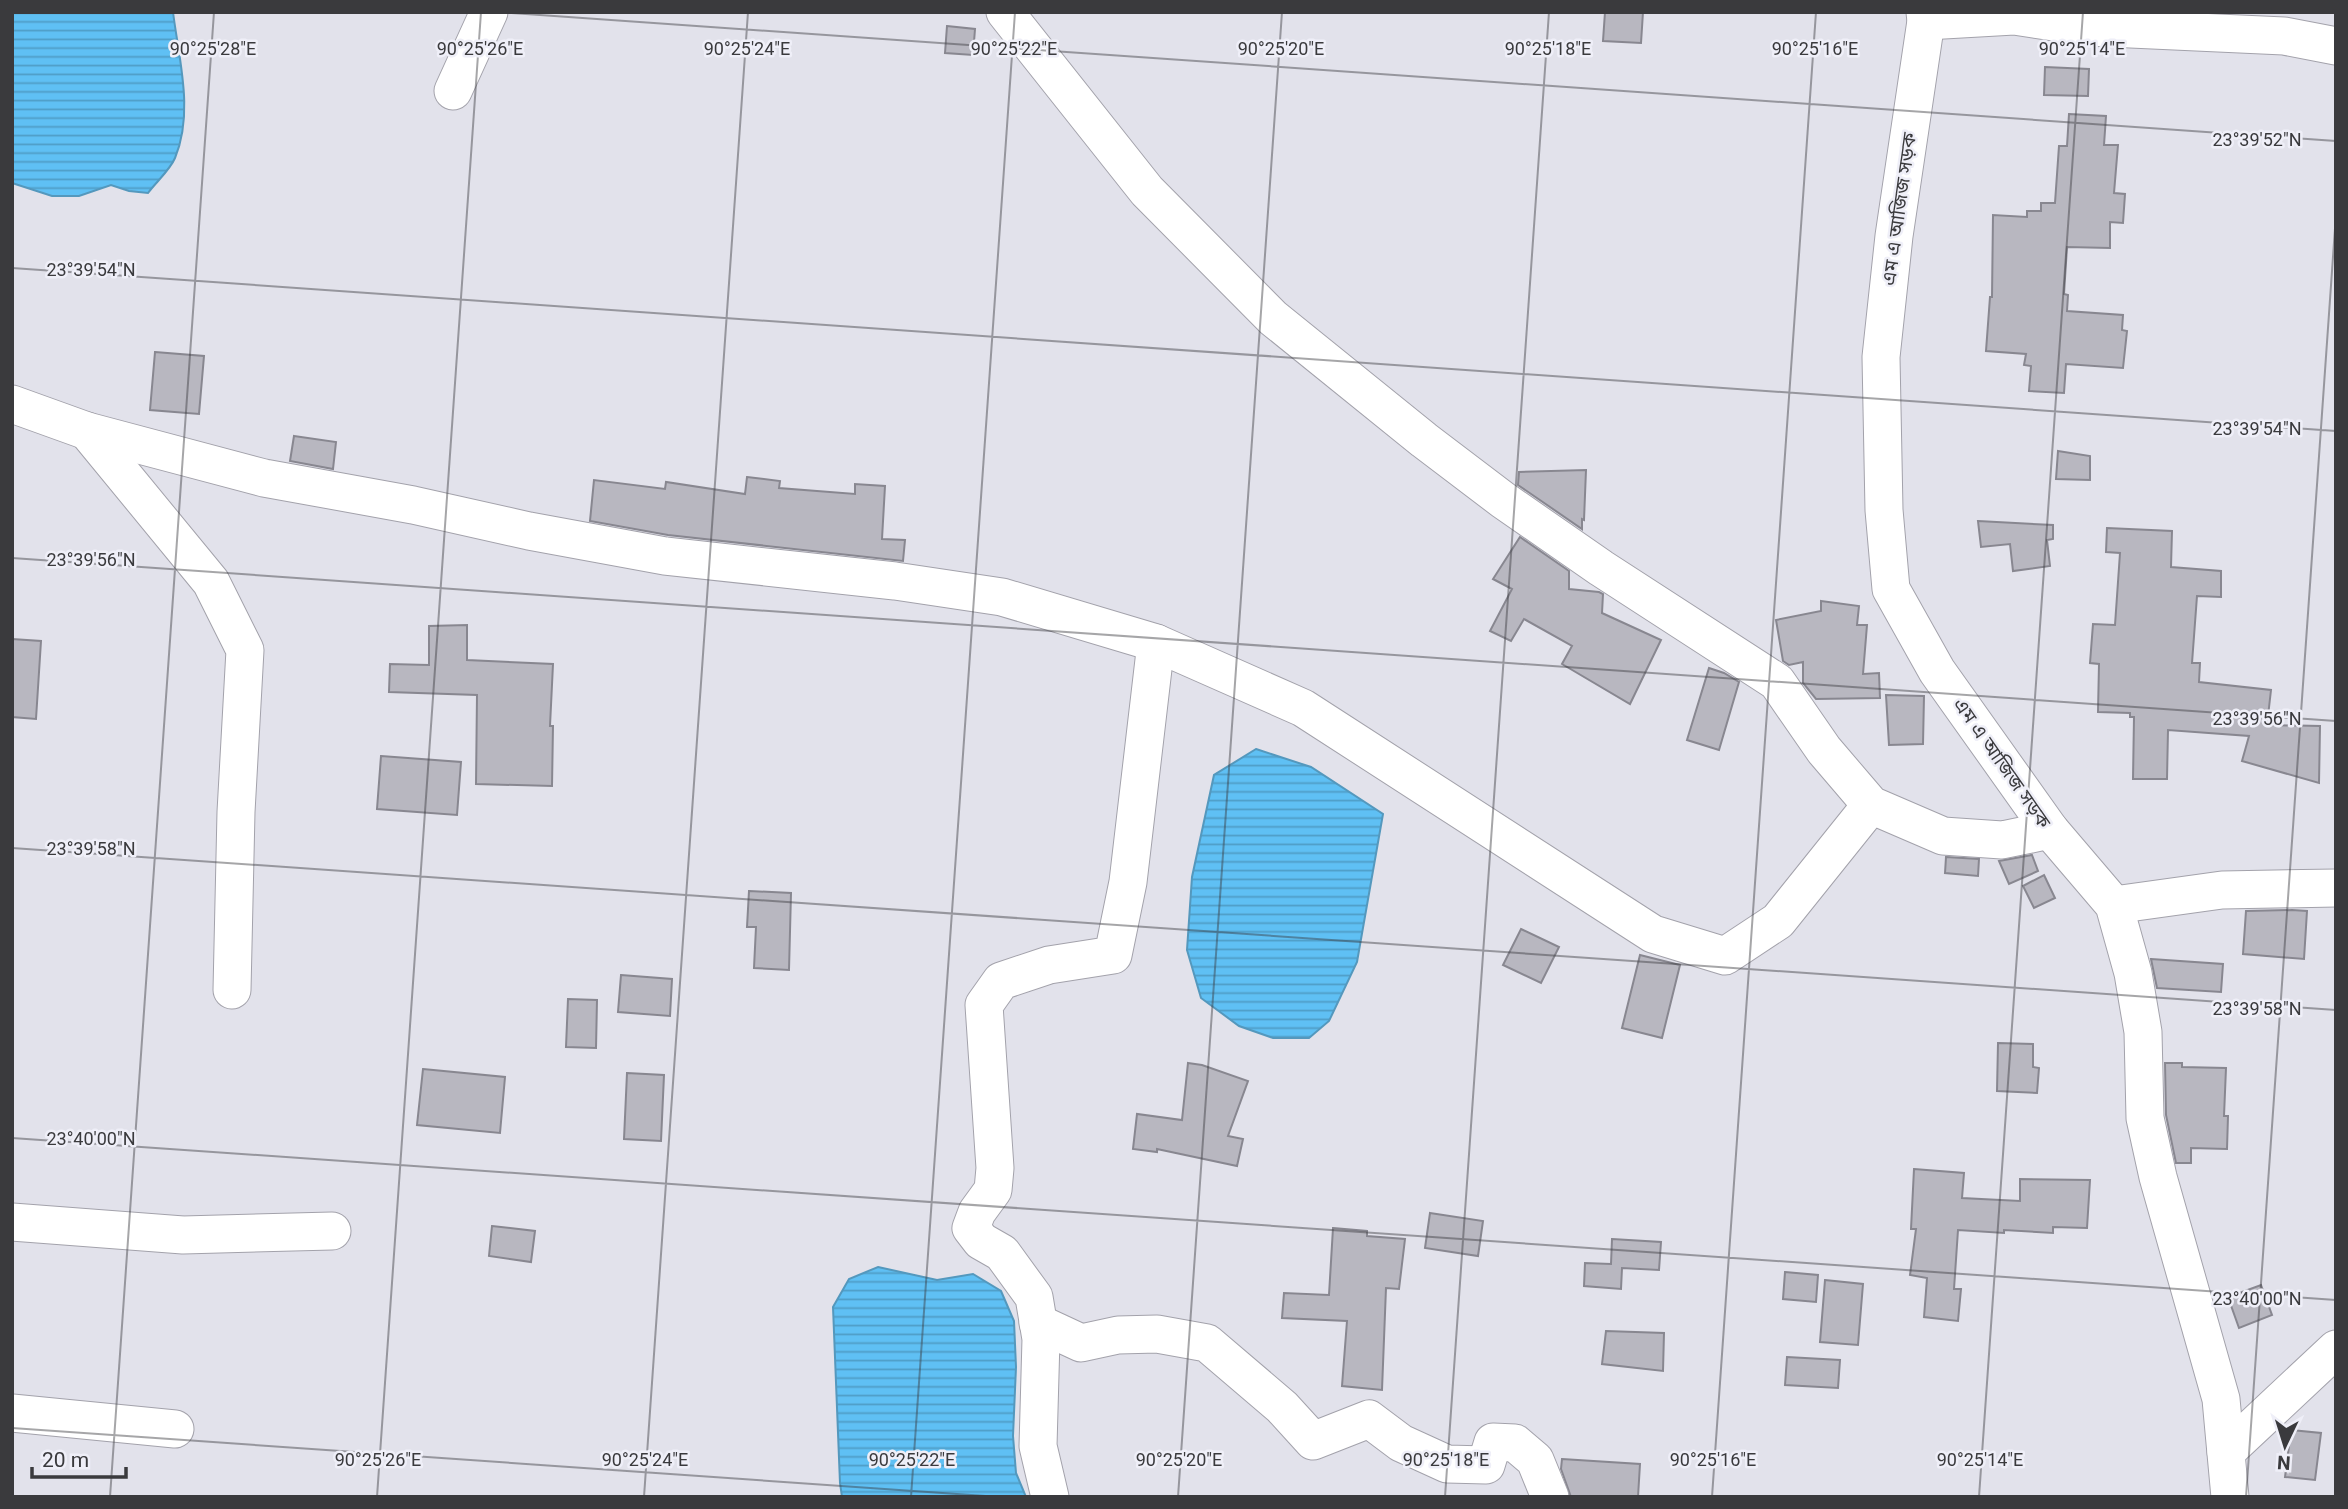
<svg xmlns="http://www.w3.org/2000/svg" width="2348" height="1509" viewBox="0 0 2348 1509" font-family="Roboto,'Noto Sans Bengali',sans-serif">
	<defs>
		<pattern id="water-rules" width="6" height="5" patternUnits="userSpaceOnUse" patternTransform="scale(1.75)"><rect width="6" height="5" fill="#5fc0f4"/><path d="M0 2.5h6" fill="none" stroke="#4f9dc7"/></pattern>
	</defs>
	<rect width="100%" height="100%" fill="#e2e2eb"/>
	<g fill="url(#water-rules)" stroke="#5498bd" stroke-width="2">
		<path d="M 12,12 L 173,12 C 179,60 194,112 175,158 C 170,170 156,182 148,193 L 129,191 L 111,185 L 79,196 L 52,196 L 12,183 Z"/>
		<path d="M 1256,749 L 1311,767 L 1383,814 L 1357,962 L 1329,1021 L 1309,1038 L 1273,1038 L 1239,1026 L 1201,998 L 1187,950 L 1192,877 L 1214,775 Z"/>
		<path d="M 878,1267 L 937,1280 L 973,1274 L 1001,1291 L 1014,1321 L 1016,1367 L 1013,1436 L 1016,1473 L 1026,1497 L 842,1497 L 840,1483 L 833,1307 L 849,1279 Z"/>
	</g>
	<g fill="#b8b7c0" stroke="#888790" stroke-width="2">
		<path d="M 1605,12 L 1643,12 L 1641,43 L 1603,41 Z"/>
		<path d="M 947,26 L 975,29 L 973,55 L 945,53 Z"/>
		<path d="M 2045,67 L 2089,69 L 2088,96 L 2044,95 Z"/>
		<path d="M 2069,114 L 2106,116 L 2104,145 L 2118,145 L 2114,193 L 2125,194 L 2123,223 L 2110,222 L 2110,248 L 2067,247 L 2064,294 L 2068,295 L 2067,311 L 2123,315 L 2122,330 L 2127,331 L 2123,368 L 2066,364 L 2064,393 L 2029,391 L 2031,366 L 2024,365 L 2026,354 L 1986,351 L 1990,297 L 1992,297 L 1993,215 L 2027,217 L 2027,211 L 2041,211 L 2041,203 L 2055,203 L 2059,146 L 2067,146 Z"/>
		<path d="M 155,352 L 204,356 L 199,414 L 150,410 Z"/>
		<path d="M 294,436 L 336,442 L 333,469 L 290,461 Z"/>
		<path d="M 2058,451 L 2090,456 L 2090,480 L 2056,479 Z"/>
		<path d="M 1586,470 L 1584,520 L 1582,519 L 1582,529 L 1518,485 L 1519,472 Z"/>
		<path d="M 747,477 L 780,481 L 779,488 L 855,494 L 855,484 L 885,486 L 882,539 L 905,540 L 903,561 L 668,535 L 590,521 L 594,480 L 665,489 L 666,482 L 745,494 Z"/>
		<path d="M 1978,521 L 2053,525 L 2053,539 L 2047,540 L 2050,566 L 2013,571 L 2010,544 L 1981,547 Z"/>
		<path d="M 2107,528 L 2172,531 L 2171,567 L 2221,571 L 2221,597 L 2197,596 L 2192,663 L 2200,663 L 2199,682 L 2271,690 L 2267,725 L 2320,726 L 2319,783 L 2242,761 L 2249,736 L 2168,730 L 2167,779 L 2133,779 L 2134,717 L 2130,717 L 2130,713 L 2098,712 L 2099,664 L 2090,663 L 2093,624 L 2115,625 L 2120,553 L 2106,552 Z"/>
		<path d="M 1520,537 L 1569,571 L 1569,589 L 1599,592 L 1603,594 L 1602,613 L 1661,640 L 1630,704 L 1562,664 L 1572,646 L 1524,619 L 1511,641 L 1490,631 L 1512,589 L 1493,579 Z"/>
		<path d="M 1821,601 L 1859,606 L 1857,625 L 1867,625 L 1863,674 L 1879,673 L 1880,698 L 1816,699 L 1803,683 L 1803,662 L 1789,665 L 1783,661 L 1776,620 L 1821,611 Z"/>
		<path d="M 467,625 L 467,660 L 553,664 L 550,726 L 553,726 L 552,786 L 476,784 L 477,695 L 389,692 L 390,664 L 429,665 L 429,626 Z"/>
		<path d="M 12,639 L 41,641 L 36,719 L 12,717 Z"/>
		<path d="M 1709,668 L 1724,673 L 1739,682 L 1719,750 L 1687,740 Z"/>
		<path d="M 1886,695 L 1924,696 L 1923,744 L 1889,745 Z"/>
		<path d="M 381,756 L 461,762 L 457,815 L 377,809 Z"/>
		<path d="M 2032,855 L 2038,871 L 2009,884 L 1999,861 Z"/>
		<path d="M 1946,857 L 1979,859 L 1978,876 L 1945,873 Z"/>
		<path d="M 2044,875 L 2055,898 L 2034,908 L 2023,886 Z"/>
		<path d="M 749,891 L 791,893 L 789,970 L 754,968 L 756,927 L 747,927 Z"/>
		<path d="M 2292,910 L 2307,911 L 2304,959 L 2243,954 L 2246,911 Z"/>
		<path d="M 1521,929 L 1559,947 L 1541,983 L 1503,965 Z"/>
		<path d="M 1640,955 L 1680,965 L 1662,1038 L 1622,1028 Z"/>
		<path d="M 2151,959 L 2223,964 L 2221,992 L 2157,988 Z"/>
		<path d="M 621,975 L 672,979 L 670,1016 L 618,1012 Z"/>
		<path d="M 568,999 L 597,1000 L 596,1048 L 566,1047 Z"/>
		<path d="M 1998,1043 L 2033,1044 L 2033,1067 L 2039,1068 L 2037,1093 L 1997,1091 Z"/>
		<path d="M 1188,1063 L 1202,1065 L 1248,1081 L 1228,1136 L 1243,1139 L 1237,1166 L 1157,1149 L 1157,1152 L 1133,1149 L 1137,1114 L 1182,1120 Z"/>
		<path d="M 2165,1063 L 2182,1063 L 2182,1067 L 2226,1068 L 2224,1116 L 2228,1116 L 2227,1149 L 2191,1148 L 2191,1163 L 2176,1163 L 2166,1115 Z"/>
		<path d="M 423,1069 L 505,1077 L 500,1133 L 417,1125 Z"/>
		<path d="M 627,1073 L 664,1075 L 661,1141 L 624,1139 Z"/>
		<path d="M 1914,1169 L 1964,1173 L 1962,1198 L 2020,1201 L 2020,1179 L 2090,1180 L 2087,1228 L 2053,1227 L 2053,1233 L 2004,1230 L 2004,1233 L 1958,1230 L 1954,1289 L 1961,1289 L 1958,1321 L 1924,1317 L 1927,1278 L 1910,1275 L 1916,1229 L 1911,1229 Z"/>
		<path d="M 1430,1213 L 1483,1221 L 1478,1256 L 1425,1248 Z"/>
		<path d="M 492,1226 L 535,1231 L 531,1262 L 489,1256 Z"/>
		<path d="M 1333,1228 L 1367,1231 L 1367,1236 L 1405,1239 L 1399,1289 L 1386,1288 L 1382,1390 L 1342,1386 L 1347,1321 L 1282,1318 L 1284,1293 L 1329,1295 Z"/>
		<path d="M 1612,1239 L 1661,1242 L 1659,1270 L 1622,1268 L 1621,1289 L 1584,1286 L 1585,1263 L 1611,1264 Z"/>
		<path d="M 1785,1272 L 1818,1275 L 1816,1302 L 1783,1299 Z"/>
		<path d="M 1825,1280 L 1863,1284 L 1858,1345 L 1820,1342 Z"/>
		<path d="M 2261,1285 L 2272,1315 L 2239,1328 L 2228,1297 Z"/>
		<path d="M 1606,1331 L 1664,1333 L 1663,1371 L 1602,1364 Z"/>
		<path d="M 1787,1357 L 1840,1360 L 1838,1388 L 1785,1385 Z"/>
		<path d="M 2291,1430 L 2321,1433 L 2315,1480 L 2285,1477 Z"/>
		<path d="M 1562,1459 L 1640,1464 L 1638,1497 L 1571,1497 L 1561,1469 Z"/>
	</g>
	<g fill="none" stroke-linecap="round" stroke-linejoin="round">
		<defs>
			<g id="minor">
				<path d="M 1005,12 L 1147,191 L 1273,318 L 1424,440 L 1503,500 L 1601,568 L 1777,682 L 1824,750 L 1871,805 L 1943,836 L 2002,840 L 2050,830"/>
				<path d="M 1925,12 L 1926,21 L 1894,236 L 1881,357 L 1884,510 L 1891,589 L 1937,671 L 2050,830 L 2114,905 L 2133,973 L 2143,1032 L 2145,1118 L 2158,1177 L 2221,1399 L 2230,1497"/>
				<path d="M 1926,21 L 2014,16 L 2087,27 L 2284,36 L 2336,46"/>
				<path d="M 453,91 L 489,12"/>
				<path d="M 12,404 L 87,431 L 264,478 L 413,505 L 529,531 L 665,556 L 895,581 L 1002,597 L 1156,643 L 1303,708 L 1653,934 L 1725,956 L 1778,921 L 1871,805"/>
				<path d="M 87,431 L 211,582 L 245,650 L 236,812 L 232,990"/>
				<path d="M 2114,905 L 2222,890 L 2336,888"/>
				<path d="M 12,1222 L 183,1235 L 332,1231"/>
				<path d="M 1038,1323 L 1081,1343 L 1118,1335 L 1157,1334 L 1207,1343 L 1282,1407 L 1313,1441 L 1369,1419 L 1401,1443 L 1447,1464 L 1486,1465 L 1493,1442 L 1515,1443 L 1535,1460 L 1550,1497"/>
				<path d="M 12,1413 L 175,1429"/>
				<path d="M 2226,1452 L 2336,1349"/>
				<path d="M 1050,1497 L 1038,1446 L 1041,1339 L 1034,1297 L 1002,1253 L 981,1241 L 971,1228 L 977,1212 L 993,1190 L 995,1168 L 984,1005 L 1001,981 L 1049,965 L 1113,955 L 1128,882 L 1156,643"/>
			</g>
		</defs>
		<use href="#minor" stroke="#a3a2ab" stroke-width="39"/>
		<use href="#minor" stroke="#fff" stroke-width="37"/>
	</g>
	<path fill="none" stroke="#3a3a3d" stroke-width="2" stroke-opacity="0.45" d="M 497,12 L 2336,141M 12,268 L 2336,431M 12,558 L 2336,721M 12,848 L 2336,1010M 12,1138 L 2336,1300M 12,1428 L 1000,1497M 110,1497 L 214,12M 377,1497 L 481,12M 644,1497 L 748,12M 911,1497 L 1015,12M 1178,1497 L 1282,12M 1445,1497 L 1549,12M 1712,1497 L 1816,12M 1979,1497 L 2083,12M 2246,1497 L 2336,214"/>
	<g text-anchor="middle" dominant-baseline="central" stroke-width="5" stroke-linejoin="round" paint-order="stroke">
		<g font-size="19" fill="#3a3a3d" stroke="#efeff8">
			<text transform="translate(1899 209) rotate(-82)">এম এ আজিজ সড়ক</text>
			<text transform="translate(2002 763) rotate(55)">এম এ আজিজ সড়ক</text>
		</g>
	</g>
	<g font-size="18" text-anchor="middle" fill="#3a3a3d" stroke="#efeff8" stroke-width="5" stroke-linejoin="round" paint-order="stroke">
		<text x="213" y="55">90°25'28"E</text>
		<text x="480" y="55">90°25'26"E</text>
		<text x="747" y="55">90°25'24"E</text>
		<text x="1014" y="55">90°25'22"E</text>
		<text x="1281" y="55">90°25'20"E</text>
		<text x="1548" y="55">90°25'18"E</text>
		<text x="1815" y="55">90°25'16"E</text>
		<text x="2082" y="55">90°25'14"E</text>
		<text x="2257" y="146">23°39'52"N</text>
		<text x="91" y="276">23°39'54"N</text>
		<text x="2257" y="435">23°39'54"N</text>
		<text x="91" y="566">23°39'56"N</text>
		<text x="2257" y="725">23°39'56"N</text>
		<text x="91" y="855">23°39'58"N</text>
		<text x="2257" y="1015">23°39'58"N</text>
		<text x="91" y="1145">23°40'00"N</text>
		<text x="2257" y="1305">23°40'00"N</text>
		<text x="378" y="1466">90°25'26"E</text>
		<text x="645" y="1466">90°25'24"E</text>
		<text x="912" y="1466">90°25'22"E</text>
		<text x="1179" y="1466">90°25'20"E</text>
		<text x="1446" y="1466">90°25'18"E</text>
		<text x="1713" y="1466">90°25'16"E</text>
		<text x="1980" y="1466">90°25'14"E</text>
	</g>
	<rect width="2348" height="1509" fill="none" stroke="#3a3a3d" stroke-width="28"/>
	<g transform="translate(2285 1446) rotate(184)" stroke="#efeff8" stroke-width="5" paint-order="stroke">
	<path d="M0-5L12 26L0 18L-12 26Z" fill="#3a3a3d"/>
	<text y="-10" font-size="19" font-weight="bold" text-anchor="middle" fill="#3a3a3d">N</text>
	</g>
	<path d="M32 1467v10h94v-10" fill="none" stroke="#3a3a3d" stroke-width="3.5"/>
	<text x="42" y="1467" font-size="21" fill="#3a3a3d" stroke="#efeff8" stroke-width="5" paint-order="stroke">20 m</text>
</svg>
